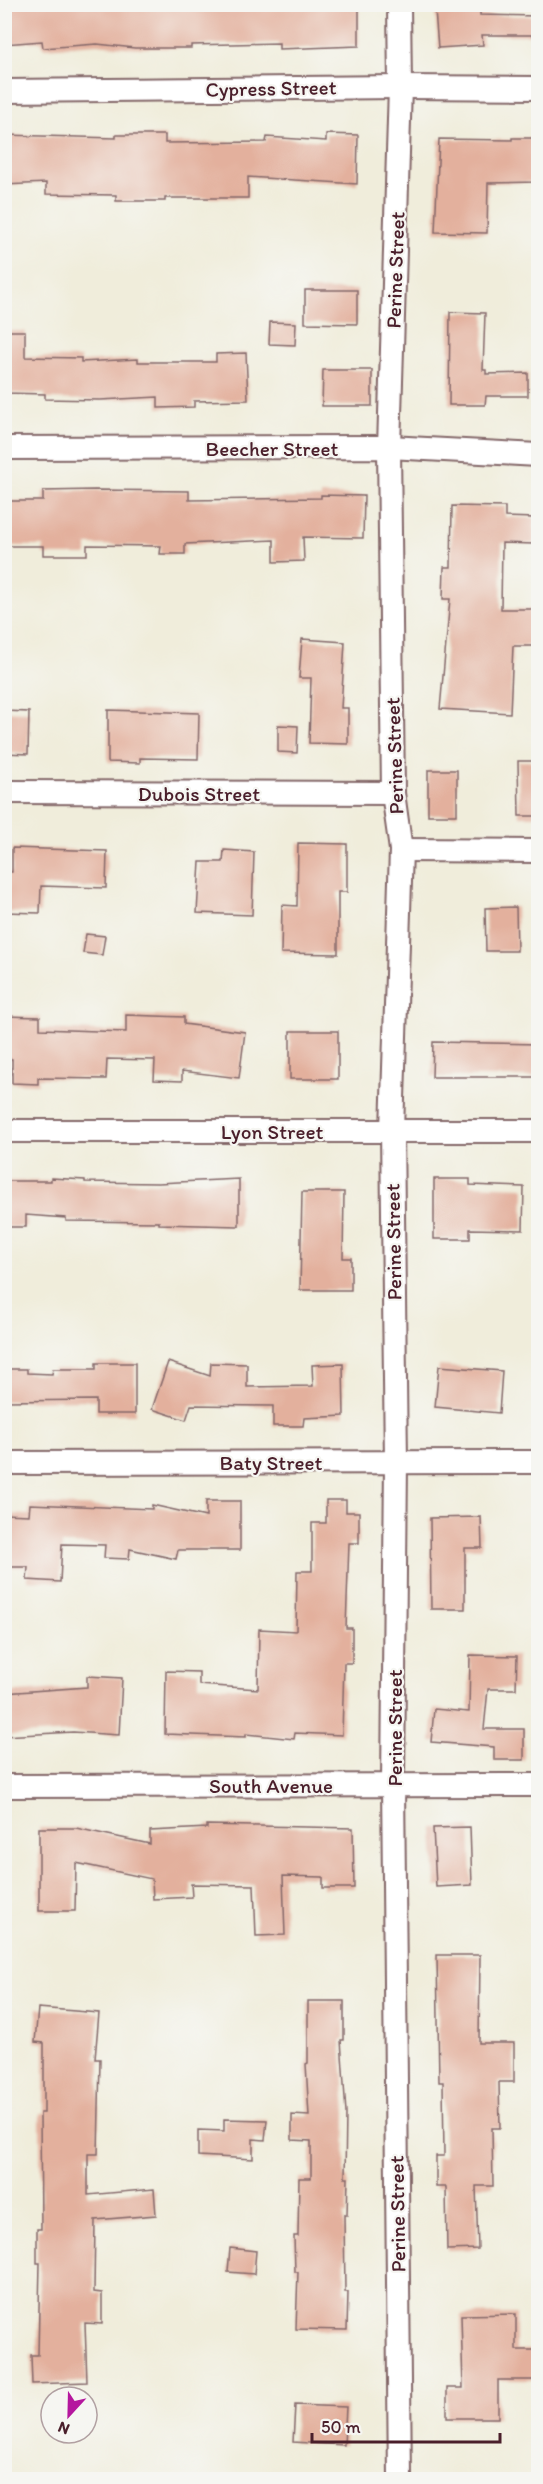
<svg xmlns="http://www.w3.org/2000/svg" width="543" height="2484" viewBox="0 0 543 2484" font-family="Itim,sans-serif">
	<rect width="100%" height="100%" fill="#f6f6f2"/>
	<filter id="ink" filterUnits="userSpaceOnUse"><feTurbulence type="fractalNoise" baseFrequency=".0167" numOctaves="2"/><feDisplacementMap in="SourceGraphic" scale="12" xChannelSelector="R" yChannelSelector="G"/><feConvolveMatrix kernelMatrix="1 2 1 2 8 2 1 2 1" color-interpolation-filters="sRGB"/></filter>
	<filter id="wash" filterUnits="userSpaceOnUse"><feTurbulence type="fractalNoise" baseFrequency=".008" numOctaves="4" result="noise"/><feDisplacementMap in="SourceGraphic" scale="24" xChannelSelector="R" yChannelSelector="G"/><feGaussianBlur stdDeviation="1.35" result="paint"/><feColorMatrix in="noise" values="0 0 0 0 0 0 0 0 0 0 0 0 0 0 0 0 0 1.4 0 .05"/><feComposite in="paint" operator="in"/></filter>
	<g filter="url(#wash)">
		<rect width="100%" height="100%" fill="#f0eddb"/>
		<g id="blocks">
			<g fill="#e3b09d">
				<path d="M 4,4 L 359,4 L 359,46 L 279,49 L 279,43 L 191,45 L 191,48 L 135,48 L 97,44 L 43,48 L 42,41 L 4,44 Z"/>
				<path d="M 480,7 L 480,15 L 537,16 L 537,35 L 482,35 L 483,45 L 438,48 L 435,10 Z"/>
				<path d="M 326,134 L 358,135 L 357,184 L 248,177 L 248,198 L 165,198 L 165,201 L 116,201 L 116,195 L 46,194 L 46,183 L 4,185 L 4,135 L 116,138 L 116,135 L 165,135 L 165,143 L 266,142 L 267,137 L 326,141 Z"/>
				<path d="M 512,138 L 534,138 L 536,182 L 488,183 L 487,233 L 435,232 L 439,139 L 512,140 Z"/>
				<path d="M 305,290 L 357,290 L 357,324 L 305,323 Z"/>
				<path d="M 450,312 L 485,313 L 483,370 L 486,370 L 486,374 L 528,373 L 528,396 L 486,396 L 485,405 L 449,405 Z"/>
				<path d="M 270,322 L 296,323 L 295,345 L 269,344 Z"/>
				<path d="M 4,331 L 25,331 L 25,357 L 81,358 L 81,362 L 138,359 L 138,362 L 216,362 L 216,354 L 246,353 L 248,400 L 194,401 L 194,407 L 158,408 L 158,397 L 100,400 L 45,399 L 45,394 L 5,393 Z"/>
				<path d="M 323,370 L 372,370 L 372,406 L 322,406 Z"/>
				<path d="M 95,490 L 189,491 L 189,500 L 321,498 L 321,495 L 364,496 L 363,538 L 303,537 L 304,561 L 274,562 L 274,540 L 185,544 L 185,554 L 160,554 L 161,546 L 87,545 L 87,555 L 43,555 L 43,546 L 4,546 L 4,501 L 43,501 L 43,491 Z"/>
				<path d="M 452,506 L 505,507 L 505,517 L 534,518 L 534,544 L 502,543 L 501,609 L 534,609 L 534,646 L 513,646 L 510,713 L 440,709 L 450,599 L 443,599 L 444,567 L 451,567 Z"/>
				<path d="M 302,639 L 345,642 L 341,708 L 348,708 L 348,744 L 309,743 L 311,678 L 299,678 Z"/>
				<path d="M 108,710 L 199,713 L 198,759 L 140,758 L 140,763 L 108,762 Z"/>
				<path d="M 4,711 L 29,712 L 28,754 L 4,753 Z"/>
				<path d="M 278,725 L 298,726 L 297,753 L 278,752 Z"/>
				<path d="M 518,761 L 538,761 L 538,816 L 519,816 Z"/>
				<rect x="428" y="770" width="29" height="45"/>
				<path d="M 298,843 L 347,844 L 347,892 L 338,892 L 338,954 L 281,953 L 282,905 L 297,906 Z"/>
				<path d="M 12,848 L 107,851 L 106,888 L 41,886 L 40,913 L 4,912 L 4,872 L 12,872 Z"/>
				<path d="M 224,850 L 254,852 L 252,915 L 197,913 L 200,862 L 223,862 Z"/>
				<path d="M 516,907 L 517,951 L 486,951 L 485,908 Z"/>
				<path d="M 86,934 L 105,936 L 102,955 L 83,953 Z"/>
				<path d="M 126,1015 L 184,1017 L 184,1024 L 245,1032 L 239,1078 L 182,1071 L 182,1081 L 154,1080 L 155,1060 L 107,1059 L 106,1079 L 38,1078 L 38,1084 L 12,1083 L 12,1059 L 4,1059 L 4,1016 L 40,1017 L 40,1029 L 126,1032 Z"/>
				<rect x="290" y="1031" width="48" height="48"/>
				<path d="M 433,1042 L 538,1044 L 538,1077 L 432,1077 Z"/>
				<path d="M 51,1178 L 85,1180 L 85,1182 L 158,1183 L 239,1179 L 239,1226 L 159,1224 L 159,1222 L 66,1221 L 66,1218 L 26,1215 L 26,1227 L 4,1227 L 4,1181 L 51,1181 Z"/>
				<path d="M 434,1179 L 470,1179 L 470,1185 L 524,1187 L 523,1230 L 470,1229 L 470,1239 L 434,1239 Z"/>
				<path d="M 302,1192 L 344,1192 L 343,1258 L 351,1258 L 351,1290 L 300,1290 Z"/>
				<path d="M 168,1362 L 210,1376 L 211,1363 L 247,1364 L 247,1387 L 313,1386 L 312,1365 L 343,1364 L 344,1416 L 304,1418 L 303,1426 L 273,1426 L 273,1406 L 191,1405 L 186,1420 L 152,1409 Z"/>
				<path d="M 96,1363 L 135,1363 L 135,1414 L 96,1414 L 96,1400 L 4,1401 L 4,1369 L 27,1369 L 27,1373 L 52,1374 L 53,1369 L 96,1369 Z"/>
				<path d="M 439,1366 L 502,1371 L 499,1413 L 435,1407 Z"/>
				<path d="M 326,1500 L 346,1500 L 346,1512 L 359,1512 L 359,1543 L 349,1543 L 346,1628 L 352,1628 L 352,1663 L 344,1663 L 342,1735 L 295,1733 L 294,1739 L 246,1734 L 246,1737 L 165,1734 L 166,1671 L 199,1672 L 199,1685 L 258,1689 L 259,1629 L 296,1631 L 297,1571 L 312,1571 L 312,1523 L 326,1523 Z"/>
				<path d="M 206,1501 L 240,1501 L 240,1550 L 178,1550 L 176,1559 L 130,1549 L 129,1559 L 104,1558 L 105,1545 L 62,1544 L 60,1582 L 27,1580 L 28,1567 L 4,1567 L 4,1514 L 29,1515 L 30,1504 L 152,1509 L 152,1505 L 206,1517 Z"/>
				<path d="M 481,1517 L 482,1548 L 465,1548 L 465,1609 L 431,1609 L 430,1518 Z"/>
				<path d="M 470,1655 L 517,1656 L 516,1689 L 488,1689 L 484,1729 L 524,1729 L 524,1760 L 494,1760 L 494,1747 L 431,1742 L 434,1709 L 469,1712 Z"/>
				<path d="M 87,1676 L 122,1678 L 119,1735 L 73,1732 L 4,1736 L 4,1693 L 87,1687 Z"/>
				<path d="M 207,1825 L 353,1828 L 354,1888 L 323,1888 L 323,1877 L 283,1876 L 285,1935 L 256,1936 L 254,1885 L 191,1884 L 192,1897 L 153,1899 L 152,1879 L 76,1863 L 75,1911 L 39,1911 L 39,1828 L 76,1828 L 150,1844 L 150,1831 L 207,1828 Z"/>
				<path d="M 470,1827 L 472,1885 L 436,1887 L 433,1828 Z"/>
				<path d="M 437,1955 L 480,1955 L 479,2043 L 514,2043 L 514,2082 L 499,2082 L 500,2128 L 492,2128 L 493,2186 L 476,2186 L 478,2249 L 447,2250 L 446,2187 L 436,2187 L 436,2156 L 444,2156 L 443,2082 L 439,2082 Z"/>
				<path d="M 308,2001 L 344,2001 L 344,2040 L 341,2040 L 346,2113 L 345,2178 L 348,2178 L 347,2215 L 344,2215 L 345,2292 L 348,2292 L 347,2330 L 296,2329 L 298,2272 L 295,2272 L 294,2236 L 298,2236 L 299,2178 L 311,2178 L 311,2141 L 292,2140 L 292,2115 L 309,2116 L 306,2064 L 308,2063 Z"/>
				<path d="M 38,2008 L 99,2013 L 95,2059 L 100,2059 L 98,2154 L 88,2154 L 88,2195 L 154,2189 L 156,2215 L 95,2220 L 94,2292 L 102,2293 L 102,2324 L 85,2323 L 87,2382 L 32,2384 L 31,2355 L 38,2355 L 40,2263 L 37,2263 L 37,2229 L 41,2229 L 40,2113 L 44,2113 L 44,2043 L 35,2042 Z"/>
				<path d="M 224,2119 L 267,2120 L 265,2140 L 253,2139 L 253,2159 L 198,2156 L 198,2130 L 224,2131 Z"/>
				<path d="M 230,2248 L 256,2251 L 254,2274 L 228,2272 Z"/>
				<path d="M 516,2314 L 516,2350 L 538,2350 L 538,2380 L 498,2380 L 498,2418 L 447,2418 L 447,2388 L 463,2388 L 461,2315 Z"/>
				<path d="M 295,2405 L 346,2407 L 344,2445 L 293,2442 Z"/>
			</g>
		</g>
	</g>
	<g filter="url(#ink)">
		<use href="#blocks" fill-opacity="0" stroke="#846769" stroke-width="1.5"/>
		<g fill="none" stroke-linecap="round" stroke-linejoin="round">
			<defs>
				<g id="street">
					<path d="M 399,4 L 400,87 L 389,447 L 393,793 L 401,850 L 392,1130 L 396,1462 L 393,1784 L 400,2480"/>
					<path d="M 4,91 L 400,87 L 538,88"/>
					<path d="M 4,448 L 389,447 L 538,455"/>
					<path d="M 4,792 L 393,793"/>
					<path d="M 401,850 L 538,851"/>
					<path d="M 4,1131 L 538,1131"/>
					<path d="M 4,1463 L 538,1462"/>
					<path d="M 4,1786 L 538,1785"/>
				</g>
			</defs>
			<use href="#street" stroke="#846769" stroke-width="26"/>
			<use href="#street" stroke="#fff" stroke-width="22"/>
		</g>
	</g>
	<g text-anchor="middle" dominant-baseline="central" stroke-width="4.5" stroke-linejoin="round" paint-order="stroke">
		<g font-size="21" fill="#4a1f2b" stroke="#f6f6f2">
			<text transform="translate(271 88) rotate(-1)">Cypress Street</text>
			<text transform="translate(395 270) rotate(-88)">Perine Street</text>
			<text x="272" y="448">Beecher Street</text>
			<text transform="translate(394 756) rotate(-92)">Perine Street</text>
			<text x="199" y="793">Dubois Street</text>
			<text x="272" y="1131">Lyon Street</text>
			<text transform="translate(393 1242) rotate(-91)">Perine Street</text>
			<text x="271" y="1462">Baty Street</text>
			<text transform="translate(394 1728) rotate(-90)">Perine Street</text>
			<text x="271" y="1785">South Avenue</text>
			<text transform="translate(397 2214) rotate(-91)">Perine Street</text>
		</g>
	</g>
	<rect width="543" height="2484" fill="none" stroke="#f6f6f2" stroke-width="24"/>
	<g transform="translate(69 2415) rotate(202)"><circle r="28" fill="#f6f6f2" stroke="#b1a0a2" stroke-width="1.5"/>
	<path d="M0-4.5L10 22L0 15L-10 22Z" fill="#b5179e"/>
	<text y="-9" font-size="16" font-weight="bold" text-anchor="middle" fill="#4a1f2b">N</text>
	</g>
	<path d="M312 2433v9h188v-9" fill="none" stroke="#4a1f2b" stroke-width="3"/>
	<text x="321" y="2433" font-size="18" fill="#4a1f2b" stroke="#f6f6f2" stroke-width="4.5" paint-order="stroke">50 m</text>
</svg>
